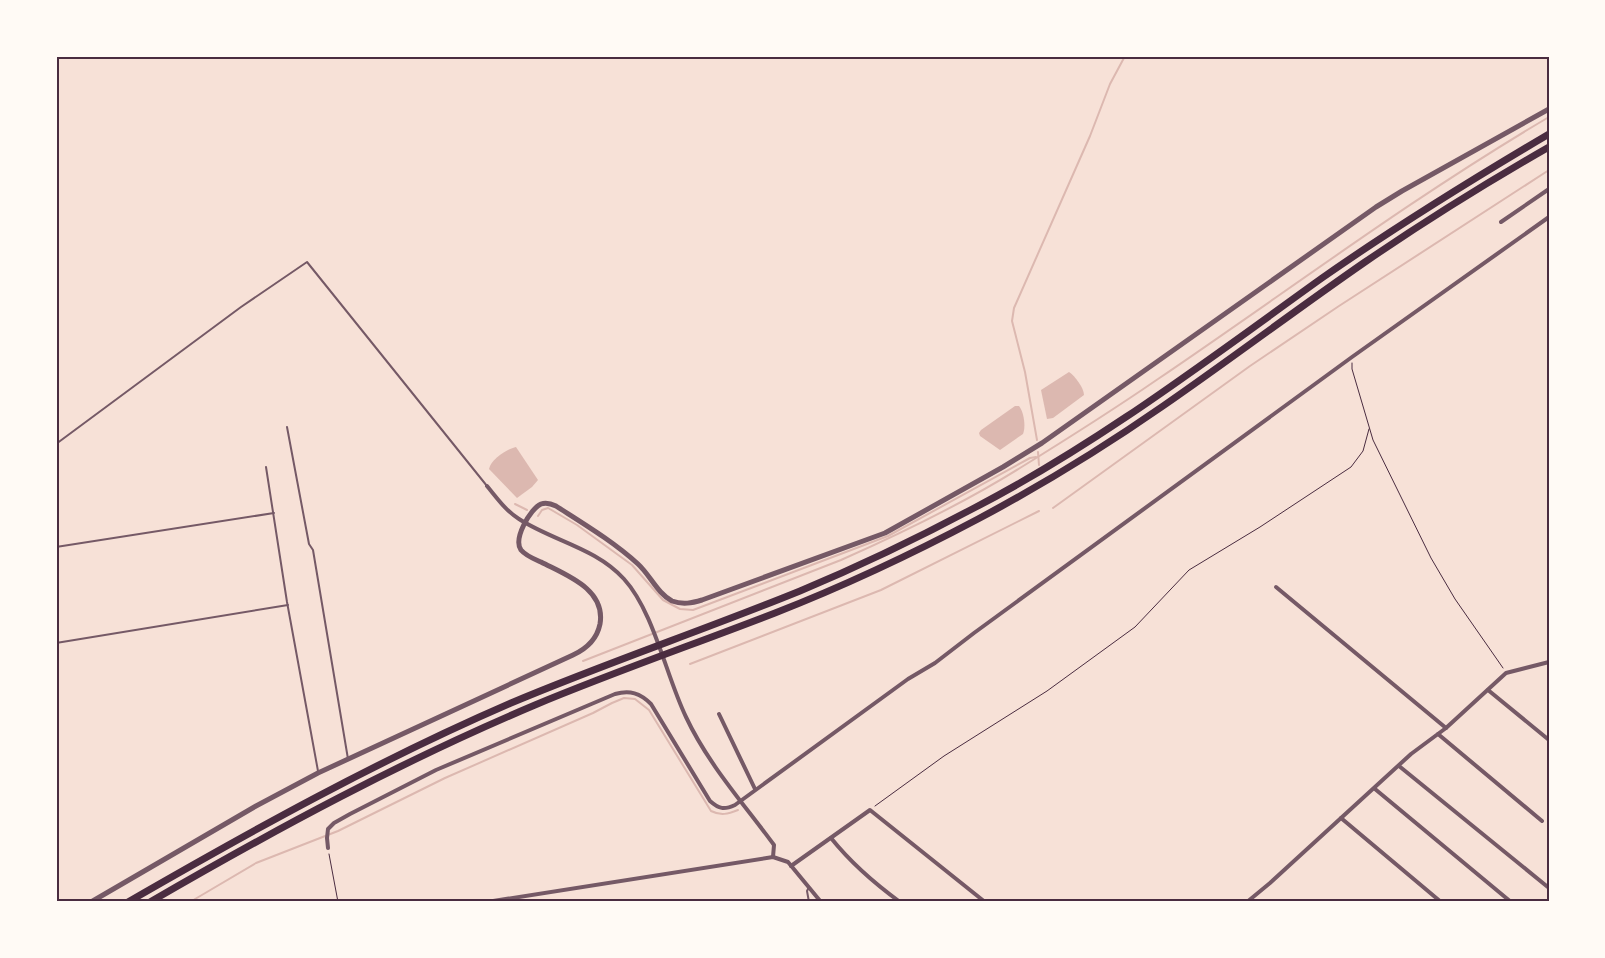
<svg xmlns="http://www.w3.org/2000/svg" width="1605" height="958" viewBox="0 0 1605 958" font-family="'IBM Plex Sans',sans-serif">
	<rect width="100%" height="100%" fill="#f7e1d7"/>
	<g fill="#dcb8b0">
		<path d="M 1069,372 C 1075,376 1084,388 1084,395 L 1053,418 L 1047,419 L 1041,390 Z"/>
		<path d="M 1015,406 L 1019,406 C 1024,412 1026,427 1023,434 L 1000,450 L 980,436 L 979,433 L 981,430 Z"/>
		<path d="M 516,447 L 538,480 L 532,487 L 517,498 L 489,469 C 491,459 507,449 516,447 Z"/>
	</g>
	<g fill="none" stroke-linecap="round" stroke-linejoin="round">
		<g stroke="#dcb8b0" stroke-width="2">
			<path d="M 1037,440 L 1025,372 L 1012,321 L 1014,308 L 1090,136 L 1110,84 L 1125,56"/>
			<path d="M 1038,452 L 1039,465"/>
			<path d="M 515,504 L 527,510"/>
			<path d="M 1053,508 L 1250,366 L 1339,306 L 1549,170"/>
			<path d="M 538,516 L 542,510 L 548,508 L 577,525 L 632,565 L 663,600 L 680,609 L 693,610 L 888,536 L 1030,458 L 1036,457"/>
			<path d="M 583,661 L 841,560 C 902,533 964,503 1020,468 C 1067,439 1113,410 1158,379 C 1288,291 1413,197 1549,117"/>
			<path d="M 690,664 L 881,590 L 1039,511"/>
			<path d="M 190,902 L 256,863 L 338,831 L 445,778 L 593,713 L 612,703 L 624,698 L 635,699 L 649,710 L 711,811 C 721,816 728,814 738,810"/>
		</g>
		<g stroke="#4a2c40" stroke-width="1">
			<path d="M 1352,363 L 1352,369 L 1373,440 L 1431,558 L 1455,599 L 1503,668"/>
			<path d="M 875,806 L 944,756 L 1047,691 L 1135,627 L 1189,570 L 1260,527 L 1351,467 L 1363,451 L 1369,429"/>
			<path d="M 329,854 L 338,902"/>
		</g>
		<g stroke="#755966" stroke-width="2">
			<path d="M 287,427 L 309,544 L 313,550 L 348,759"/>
			<path d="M 56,444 L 241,307 L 307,262 L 487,486"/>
			<path d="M 266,467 L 287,602 L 318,771"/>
			<path d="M 56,547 L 274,513"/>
			<path d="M 56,643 L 288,605"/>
			<path d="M 809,902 L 807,891 L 809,887"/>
		</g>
		<g stroke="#755966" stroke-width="4">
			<path d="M 1501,222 L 1549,189"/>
			<path d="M 487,486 C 497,498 506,511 519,519 C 553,541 596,548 624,579 C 654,612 666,676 686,717 C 708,764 744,804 774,845 L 773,857"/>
			<path d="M 1276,587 L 1446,728"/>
			<path d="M 1488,690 L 1549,740"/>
			<path d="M 719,714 L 755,789"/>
			<path d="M 1438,734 L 1542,821"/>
			<path d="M 1399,766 L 1549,888"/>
			<path d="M 1375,789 L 1511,902"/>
			<path d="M 1341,818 L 1441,902"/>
			<path d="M 831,838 C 851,863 874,883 900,902"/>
			<path d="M 328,848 L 327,838 L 328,829 L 334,823 L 350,814 L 436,770 L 615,694 C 630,690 640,693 651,704 L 710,801 C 719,809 724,810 735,805 L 908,679 L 935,663 L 974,633 L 1352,357 L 1549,217"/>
			<path d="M 791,866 L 870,810 L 985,902"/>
			<path d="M 487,902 L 773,857 L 788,862 L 821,902"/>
			<path d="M 1247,902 L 1270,883 L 1411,754 L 1446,728 L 1506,673 L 1549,662"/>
		</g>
		<path stroke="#755966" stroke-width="5" d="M 91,902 L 256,806 L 318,773 L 573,655 C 586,649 597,639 600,624 C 606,589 566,575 541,562 C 534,559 526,556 521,550 C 513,539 530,509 541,504 C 546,502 552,504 556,506 C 584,524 614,542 638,564 C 650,575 658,594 672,601 C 683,605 692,603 702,600 L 885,533 L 1003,467 L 1042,443 L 1376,207 L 1402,191 L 1549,109"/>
		<g stroke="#4a2c40" stroke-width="7">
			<path d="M 128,902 C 253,830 379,760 511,703 C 606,663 704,630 800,591 C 860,566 918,538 976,507 C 1099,443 1209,359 1322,278 C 1395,227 1471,180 1549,134"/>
			<path d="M 150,902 C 276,829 402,761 535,705 C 614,672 695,644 775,613 C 844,586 912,554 978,519 C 1042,485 1104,447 1163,406 C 1231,359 1297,309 1365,262 C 1425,221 1486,183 1549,147"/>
		</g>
	</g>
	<rect width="1605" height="958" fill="none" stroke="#fffaf5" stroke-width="115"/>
	<rect x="58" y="58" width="1490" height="842" fill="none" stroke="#4a2c40" stroke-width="2"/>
</svg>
